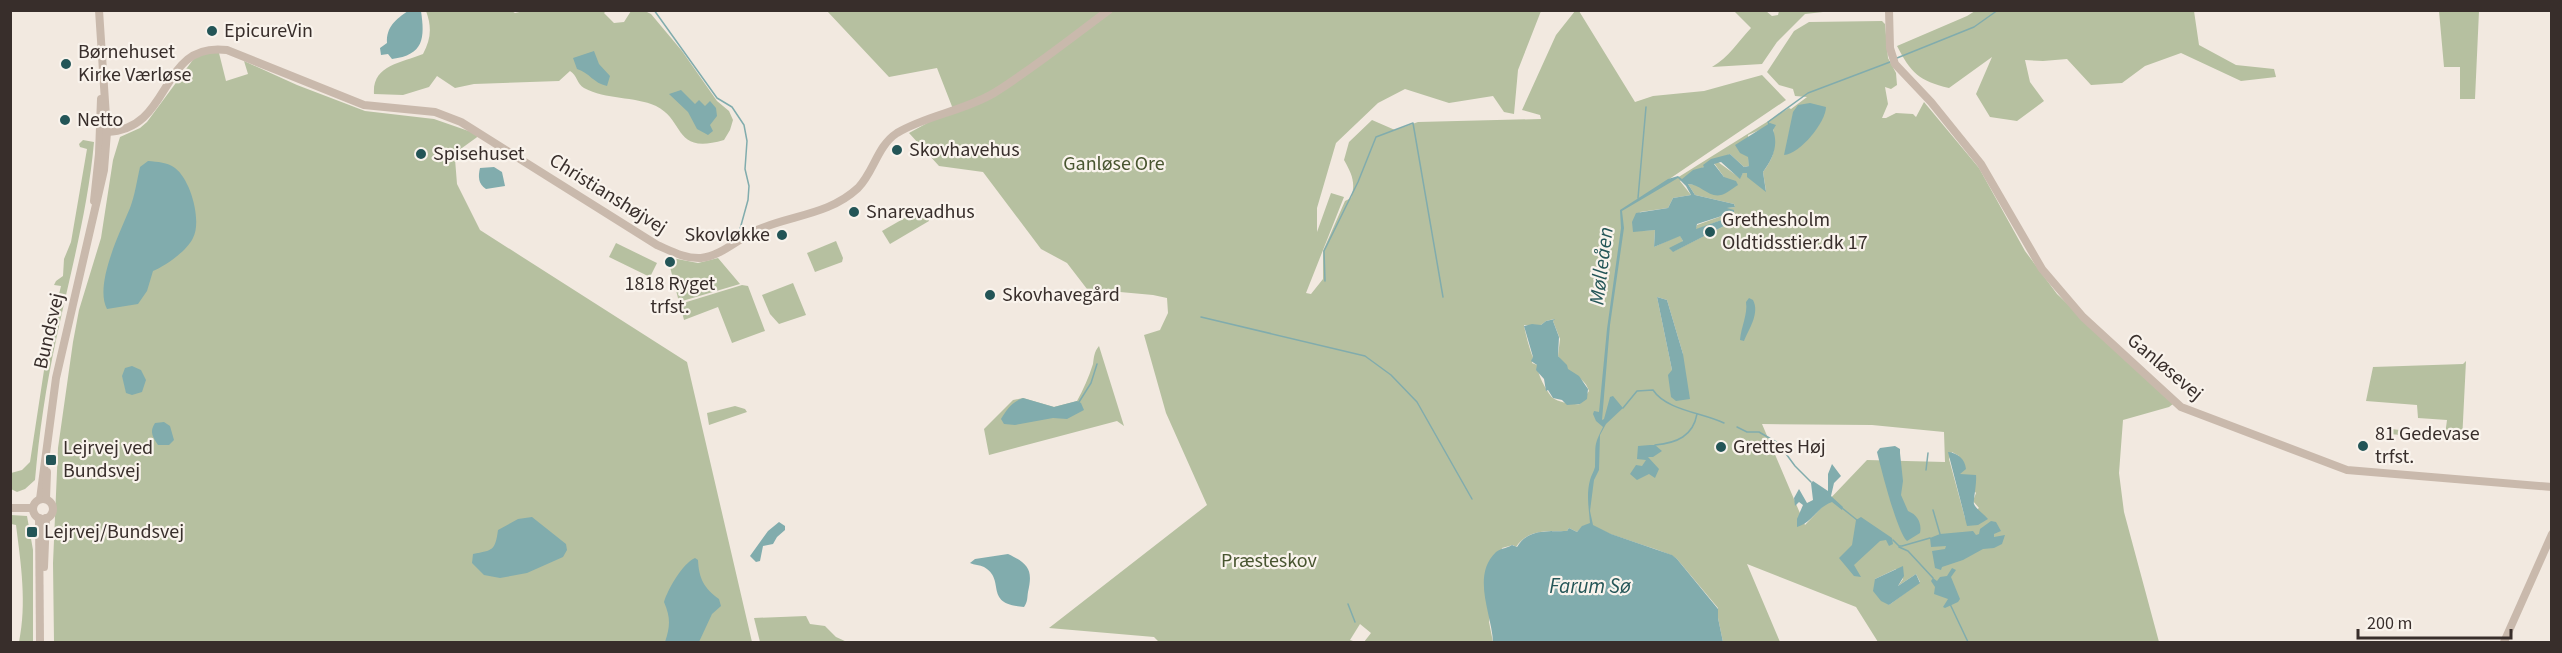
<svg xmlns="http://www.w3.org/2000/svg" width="2562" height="653" viewBox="0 0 2562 653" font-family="'Source Sans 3',sans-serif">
	<rect width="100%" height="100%" fill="#f2e9e0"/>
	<g fill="#b6c0a0" fill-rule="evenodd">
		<path d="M 510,10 L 515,13 L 528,10 L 606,11 L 604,13 L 614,23 L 624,22 L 631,11 L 645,11 L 651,14 L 682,51 L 717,101 L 729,111 L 733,120 L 730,130 L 724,140 C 673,155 686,121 656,106 C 634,96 606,100 584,88 C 577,84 577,75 570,71 L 559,81 L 474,84 L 455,88 L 437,76 L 429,87 L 403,95 L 374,94 C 372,65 401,63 423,54 C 431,39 432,27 426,11 Z"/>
		<path d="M 827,11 L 1541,11 L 1518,70 L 1514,114 L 1504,112 L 1493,96 L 1449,103 L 1405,89 L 1378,103 L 1336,143 L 1317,208 L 1317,232 L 1331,193 L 1344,197 L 1306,293 L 1311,294 L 1323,279 L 1323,251 L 1345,201 L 1351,198 C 1356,183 1352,174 1344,160 L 1349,142 L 1372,120 L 1395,130 L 1418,122 L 1541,119 L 1540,115 L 1522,110 L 1556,35 L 1575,11 L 1579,11 L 1635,102 L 1653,96 L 1704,91 L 1762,75 L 1786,100 L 1659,186 L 1677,178 L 1789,108 L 1791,109 L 1807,97 L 1795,96 L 1793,89 L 1779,85 L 1767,72 L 1794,31 L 1809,22 L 1882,21 L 1885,24 L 1888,58 L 1896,73 L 1897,85 L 1891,89 L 1885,87 L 1888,104 L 1882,118 L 1886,118 L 1896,113 L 1913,114 L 1916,117 L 1924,102 L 1979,168 L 2025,251 L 2057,294 L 2173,404 L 2169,407 L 2123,420 L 2119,473 L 2124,512 L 2159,642 L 1878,642 L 1856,607 L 1747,564 L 1780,642 L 1723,642 L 1718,618 L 1718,608 L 1677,559 L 1671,555 C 1651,547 1630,541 1610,534 C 1600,530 1594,525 1583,526 L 1577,532 L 1569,528 L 1567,531 C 1547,532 1529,528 1516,547 L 1513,545 L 1502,548 L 1489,622 L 1493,642 L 1364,642 L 1371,633 L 1360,624 L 1350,640 L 1356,642 L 1159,642 L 1154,637 L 1049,628 L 1207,505 L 1166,413 L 1144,335 L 1160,330 L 1168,313 L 1167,298 L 1153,295 L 1087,289 L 1067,263 L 1041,249 L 983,172 L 939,166 L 909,133 L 953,109 L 937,68 L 889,77 ZM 1769,126 L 1773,126 C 1774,148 1777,153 1763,172 L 1766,191 L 1748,173 L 1743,173 L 1740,178 L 1718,162 L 1714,163 L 1724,177 L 1708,192 L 1699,185 L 1688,184 L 1695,195 L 1734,204 L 1735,207 L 1726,208 L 1733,212 L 1697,225 L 1695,230 L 1727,218 L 1728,224 L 1674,251 L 1683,241 L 1680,235 L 1654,247 L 1655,230 L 1633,231 L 1640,212 L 1668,208 L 1673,198 L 1691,195 L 1680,181 C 1696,170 1712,163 1730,154 L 1744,167 L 1749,166 L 1748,135 ZM 1657,297 L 1667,300 L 1683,354 L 1683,365 L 1672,370 ZM 1554,319 L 1553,321 L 1560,339 L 1558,356 C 1561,360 1564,365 1567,369 C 1575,377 1585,378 1589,391 L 1580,404 C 1574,405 1558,402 1553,398 C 1547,393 1537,373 1537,365 L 1532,363 L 1533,357 C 1530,351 1525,332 1524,325 L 1541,325 L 1546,321 ZM 1762,424 L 1872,425 L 1944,432 L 1945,462 L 1867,460 L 1805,525 ZM 1952,452 L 1959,456 L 1960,474 L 1976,493 L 1973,501 L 1979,508 L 1965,518 L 1949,459 ZM 1896,569 L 1903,579 L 1898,586 L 1916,574 L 1920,582 L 1889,605 L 1875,579 Z"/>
		<path d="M 1734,11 L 1766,11 L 1772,16 L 1778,15 L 1779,11 L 1832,11 L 1805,14 L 1777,42 L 1762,64 L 1712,67 C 1729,57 1738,42 1751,28 Z"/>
		<path d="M 1975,11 L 2194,11 L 2199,45 L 2236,65 L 2274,69 L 2276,77 L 2241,81 L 2181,53 L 2145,66 L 2122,83 L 2091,85 L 2067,59 L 2043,61 L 2025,60 L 2030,82 L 2044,101 L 2017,121 L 1990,117 L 1976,94 L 1992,57 L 1949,88 C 1919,81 1911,73 1897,46 L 1967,16 Z"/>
		<path d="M 2439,11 L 2479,11 L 2475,99 L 2460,99 L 2460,67 L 2444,67 Z"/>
		<path d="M 207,53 L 219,53 L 226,81 L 248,74 L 244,61 L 297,85 L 365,111 L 434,119 L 480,135 L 462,148 L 455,159 L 457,184 L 480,230 L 687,362 L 752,642 L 54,642 L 53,563 L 58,448 L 73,342 L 79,310 L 101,238 L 113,160 L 120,137 L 140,128 L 147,122 L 195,57 Z"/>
		<path d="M 83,140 L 94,142 C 88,210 70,274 56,340 C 46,386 39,433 35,480 L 25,489 L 17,492 L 11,489 L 11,473 L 22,470 L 30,462 L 50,331 L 61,286 L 54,285 L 56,281 L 63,276 L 64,259 L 71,242 L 87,149 L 80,147 L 79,144 Z"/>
		<path d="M 922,208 L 929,221 L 890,244 L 882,231 Z"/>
		<path d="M 836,241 L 843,258 L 842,262 L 815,272 L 807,253 Z"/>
		<path d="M 616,243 L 657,263 L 650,277 L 609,257 Z"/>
		<path d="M 672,258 L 698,263 L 718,258 L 740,284 L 679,302 L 670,267 Z"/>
		<path d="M 793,283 L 806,315 L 779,324 L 770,314 L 762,295 Z"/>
		<path d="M 742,285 L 748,286 L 765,331 L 732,343 L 718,307 L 684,320 L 680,304 Z"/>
		<path d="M 1099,346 L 1124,426 L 1117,421 L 989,455 L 984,429 L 1013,400 L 1023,398 L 1054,407 L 1077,401 C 1083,390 1089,377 1093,364 C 1094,357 1094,352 1099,346 Z"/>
		<path d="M 2466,361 L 2462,441 L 2390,434 L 2391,429 L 2445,435 L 2447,420 L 2418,418 L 2417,405 L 2366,401 L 2373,367 L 2463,364 Z"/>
		<path d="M 735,406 L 745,409 L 747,412 L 709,425 L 707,413 Z"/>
		<path d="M 11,515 L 27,516 L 33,550 L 33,642 L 19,642 C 27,603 21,565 16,525 L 11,524 Z"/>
		<path d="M 806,616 L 810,624 L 825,626 L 836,637 L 847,642 L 760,642 L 754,618 Z"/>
	</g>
	<g fill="#81acad">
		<path d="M 408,11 L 421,11 C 425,38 424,55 392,59 L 388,54 L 381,55 L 380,48 L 387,43 C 386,27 396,19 408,11 Z"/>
		<path d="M 594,51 L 599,64 L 610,76 L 607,86 C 593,83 590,73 577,69 L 573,58 Z"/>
		<path d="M 681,90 L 695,104 L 699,100 L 705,106 L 710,101 L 716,108 L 717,116 L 710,125 L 713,131 L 708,135 L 697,129 L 688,112 L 669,94 Z"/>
		<path d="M 1810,103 L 1826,107 C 1826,122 1800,154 1784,155 L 1793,112 L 1798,105 Z"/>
		<path d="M 1770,123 L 1776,125 L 1773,130 C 1779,146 1772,160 1763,172 L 1766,192 L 1747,177 L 1747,173 L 1743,173 L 1740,179 L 1721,162 L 1714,164 L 1724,177 L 1736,181 L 1738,185 C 1733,188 1726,194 1721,195 C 1709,198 1700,184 1688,184 L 1695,195 L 1734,204 L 1735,207 L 1727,208 L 1734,210 L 1734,212 L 1697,224 L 1696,229 L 1727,218 L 1732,219 L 1728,224 L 1673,252 L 1669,248 L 1683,241 L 1680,236 L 1654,247 L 1655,230 L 1633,232 L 1632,222 L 1636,213 L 1668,208 L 1673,198 L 1691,195 L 1686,186 L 1678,178 L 1622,211 L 1624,228 L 1610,325 L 1602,420 L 1604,419 L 1610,397 L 1613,396 L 1623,408 L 1606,424 L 1600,435 L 1599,470 L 1594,480 L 1590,511 L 1593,525 L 1611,534 L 1672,555 L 1677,559 L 1718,609 L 1718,618 L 1723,642 L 1493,642 C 1492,614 1471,576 1496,552 C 1501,548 1508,548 1512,545 L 1517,547 C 1529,528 1547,532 1567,531 L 1569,528 L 1577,532 L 1582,526 L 1590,523 C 1589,509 1586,495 1590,480 C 1591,476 1594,471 1595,467 C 1596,444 1593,447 1603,427 L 1596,421 L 1593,414 L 1594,411 L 1599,412 L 1607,329 L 1621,228 L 1620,210 L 1668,179 L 1678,176 L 1682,179 L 1693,170 L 1704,167 L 1703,165 L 1711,159 L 1730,154 L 1744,167 L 1749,166 L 1748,157 L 1740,153 L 1735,145 Z"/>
		<path d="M 148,161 C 158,162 167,162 175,168 C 191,180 202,221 193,238 C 187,251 165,266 153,271 L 147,291 L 138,304 L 107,309 C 94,285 120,232 130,208 C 135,195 137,180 140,167 Z"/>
		<path d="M 494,167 L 502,172 L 505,186 L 486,189 C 478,184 478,176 480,168 Z"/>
		<path d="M 1657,297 L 1667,300 L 1683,354 L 1690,399 L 1676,401 L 1671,397 L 1668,375 L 1672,370 Z"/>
		<path d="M 1749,298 L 1753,300 C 1760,313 1749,329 1744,341 L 1740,340 C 1741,327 1748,314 1746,302 Z"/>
		<path d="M 1555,319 L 1553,321 L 1559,337 L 1558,356 L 1567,365 L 1568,369 L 1579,376 L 1588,389 L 1587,399 L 1580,404 L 1567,405 L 1562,400 L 1553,398 L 1548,390 L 1546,391 L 1544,379 L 1536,370 L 1537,365 L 1531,361 L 1533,357 L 1524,326 L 1532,324 L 1541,325 L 1546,321 Z"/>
		<path d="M 132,366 L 141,370 L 146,380 L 142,392 L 132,395 L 126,393 L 122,376 L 125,368 Z"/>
		<path d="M 1023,398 L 1054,407 L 1077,401 L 1081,403 L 1084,410 L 1067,419 L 1053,418 L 1015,425 L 1004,424 L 1001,419 C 1007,409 1012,402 1023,398 Z"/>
		<path d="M 164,422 L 170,426 L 174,440 L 169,445 L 158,445 C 153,437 149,432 155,423 Z"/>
		<path d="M 1650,445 L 1655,445 L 1662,451 L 1653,457 L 1648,457 L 1659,469 L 1655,478 L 1649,474 L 1637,480 L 1630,474 L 1636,465 L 1642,466 L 1646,460 L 1637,459 L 1638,446 Z"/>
		<path d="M 1895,446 L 1900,449 L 1900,453 L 1903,481 L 1901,495 L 1908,511 C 1918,515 1922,524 1920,533 L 1907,541 C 1897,532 1881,468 1877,452 L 1880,448 Z"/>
		<path d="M 1948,452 C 1958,453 1965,459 1966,469 L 1960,474 L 1976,475 C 1977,483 1973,502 1974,504 C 1976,509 1984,514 1988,519 L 1978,525 L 1967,526 Z"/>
		<path d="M 1832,464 L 1841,476 L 1834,483 L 1831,496 L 1843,507 L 1842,510 L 1832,502 C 1817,507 1812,523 1797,527 L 1797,519 L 1803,505 L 1799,502 L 1795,506 L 1794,498 L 1799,489 L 1807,503 L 1813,500 L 1811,483 L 1813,481 L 1828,491 L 1828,474 Z"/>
		<path d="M 532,517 L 566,544 L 567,550 L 563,557 L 527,573 L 500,578 L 484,575 L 472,563 L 473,554 C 493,550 495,551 498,530 L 518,519 Z"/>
		<path d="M 1861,517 L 1892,538 L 1893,544 L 1889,546 L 1886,540 L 1880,541 L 1854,565 L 1861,577 L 1854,576 L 1839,558 L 1852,545 L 1856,520 Z"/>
		<path d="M 1991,521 L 1996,522 L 2001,531 L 1994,534 L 1994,537 L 2005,535 L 2002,544 L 1994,548 L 1983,549 L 1963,560 L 1942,567 L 1941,570 L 1935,568 L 1932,551 L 1945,549 L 1946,546 L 1931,547 L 1930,538 L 1940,534 L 1973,531 L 1976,535 L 1979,534 L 1980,529 Z"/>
		<path d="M 779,522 L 785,526 L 785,530 L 777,537 L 773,544 L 763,546 L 760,561 L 756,562 L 750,556 L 768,531 Z"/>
		<path d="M 1008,554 C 1029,564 1033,570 1028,592 C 1027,598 1028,601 1024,607 C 982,604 1007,580 984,567 C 980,565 974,565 970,563 L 975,559 Z"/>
		<path d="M 695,558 L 698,560 C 699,579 704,588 719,599 L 721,606 L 712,614 L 699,642 L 665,642 C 670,627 671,618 664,602 C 668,589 682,564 695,558 Z"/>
		<path d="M 1903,566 L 1904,576 L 1898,586 L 1916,574 L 1920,583 L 1889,605 L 1881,601 L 1873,591 L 1875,579 Z"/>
		<path d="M 1952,568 L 1956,570 L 1951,577 L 1960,599 L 1958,602 L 1945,608 L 1943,607 L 1948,599 L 1934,594 L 1935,587 L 1931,581 L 1933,578 L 1937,581 L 1940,577 L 1947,576 Z"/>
	</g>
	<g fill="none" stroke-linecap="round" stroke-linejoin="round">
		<g stroke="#81acad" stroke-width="1.5">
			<path d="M 654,10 L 717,98 L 732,107 L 744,125 L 747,141 L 745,169 L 749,186 L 748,200 L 740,229"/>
			<path d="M 1897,58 L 1974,27 L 1998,10"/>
			<path d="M 1769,124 L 1768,122 L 1808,93 L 1890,62"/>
			<path d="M 1638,198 L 1646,107"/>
			<path d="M 1325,281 L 1324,251 L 1358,182 L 1376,137 L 1413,123 L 1443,297"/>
			<path d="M 1201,317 L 1365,356 L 1391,375 L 1417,402 L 1472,499"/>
			<path d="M 1079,402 L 1091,383 L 1097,364"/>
			<path d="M 1623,408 L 1637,391 L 1653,390 C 1666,410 1703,413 1724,423"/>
			<path d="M 1737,427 L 1747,432 L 1759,432 L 1778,443 L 1795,466 L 1811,482"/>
			<path d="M 1655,445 C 1677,443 1693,436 1697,414"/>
			<path d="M 1926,470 L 1928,453"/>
			<path d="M 1842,508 L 1857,520"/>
			<path d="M 1933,510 L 1940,534"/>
			<path d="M 1893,540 L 1899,546 L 1902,546 L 1930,538"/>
			<path d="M 1899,547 L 1908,551 L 1933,578"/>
			<path d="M 1348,604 L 1355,622"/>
			<path d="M 1950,604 L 1968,642"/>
		</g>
		<g stroke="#c9b9ac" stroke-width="8">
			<path d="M 1889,10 L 1890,48 L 1895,64 L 1931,102 L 1981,164 L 2042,269 L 2083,317 L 2181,407 L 2347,470 L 2552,487"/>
			<path d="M 107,132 C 174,129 158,41 227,50 L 364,105 L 435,112 L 461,122 L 657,245 C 671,251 685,259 701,258 C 721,256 739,238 757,230 C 791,215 829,215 858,188 C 874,172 877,146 897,133 C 927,115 964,111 994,93 C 1034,68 1071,38 1109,10"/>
			<path d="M 94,201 L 99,154 L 101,99"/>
			<circle cx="43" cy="509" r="10"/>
			<path d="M 40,499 L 56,378 L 104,170 L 107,132 L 99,10"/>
			<path d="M 46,499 L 47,472"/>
			<path d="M 10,508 L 33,508"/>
			<path d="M 39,518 L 40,642"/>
			<path d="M 44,567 L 46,518"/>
			<path d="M 2504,642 L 2552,534"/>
		</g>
	</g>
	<g fill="#235557" stroke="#f9f3ec" stroke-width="2">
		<circle cx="212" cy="31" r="6"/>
		<circle cx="66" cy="64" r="6"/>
		<circle cx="65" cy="120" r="6"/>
		<circle cx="897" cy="150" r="6"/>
		<circle cx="421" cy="154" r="6"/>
		<circle cx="854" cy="212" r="6"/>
		<circle cx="1710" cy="232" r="6"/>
		<circle cx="782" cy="235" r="6"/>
		<circle cx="670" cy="262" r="6"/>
		<circle cx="990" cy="295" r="6"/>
		<circle cx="2363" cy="446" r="6"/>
		<circle cx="1721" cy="447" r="6"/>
		<rect x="45" y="454" width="12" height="12" rx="3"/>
		<rect x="26" y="526" width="12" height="12" rx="3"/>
	</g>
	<g text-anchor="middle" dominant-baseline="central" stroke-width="4.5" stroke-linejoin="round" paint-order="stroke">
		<g font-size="20" fill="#382e2b" stroke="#f9f3ec" text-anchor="start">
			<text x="224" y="31">EpicureVin</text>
			<text x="78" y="52">Børnehuset<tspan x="78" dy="23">Kirke Værløse</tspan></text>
			<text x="77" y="120">Netto</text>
			<text x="909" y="150">Skovhavehus</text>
			<text x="433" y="154">Spisehuset</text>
			<text x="866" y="212">Snarevadhus</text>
			<text x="1722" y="220">Grethesholm<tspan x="1722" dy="23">Oldtidsstier.dk 17</tspan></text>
			<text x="770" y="235" text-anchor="end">Skovløkke</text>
			<text x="670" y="284" text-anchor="middle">1818 Ryget<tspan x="670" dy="23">trfst.</tspan></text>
			<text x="1002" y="295">Skovhavegård</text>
			<text x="2375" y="434">81 Gedevase<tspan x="2375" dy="23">trfst.</tspan></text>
			<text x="1733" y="447">Grettes Høj</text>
			<text x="63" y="448">Lejrvej ved<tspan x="63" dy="23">Bundsvej</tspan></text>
			<text x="44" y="532">Lejrvej/Bundsvej</text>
		</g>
		<g font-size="20" fill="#485530" stroke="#f9f3ec">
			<text x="1114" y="164">Ganløse Ore</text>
			<text x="1269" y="561">Præsteskov</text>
		</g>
		<g font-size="20" fill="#382e2b" stroke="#f9f3ec">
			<text transform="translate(608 194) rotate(32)">Christianshøjvej</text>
			<text transform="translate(49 331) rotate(-77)">Bundsvej</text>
			<text transform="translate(2165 367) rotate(40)">Ganløsevej</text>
		</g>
		<g font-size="21" font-style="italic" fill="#235557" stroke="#f9f3ec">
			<text transform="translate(1601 266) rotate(-83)">Mølleåen</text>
			<text x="1590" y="586">Farum Sø</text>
		</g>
	</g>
	<rect width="2562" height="653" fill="none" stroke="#382e2b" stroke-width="24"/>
	<path d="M2358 629v9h153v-9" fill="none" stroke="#382e2b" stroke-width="3"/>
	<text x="2367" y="629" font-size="18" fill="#382e2b" stroke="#f9f3ec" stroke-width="4.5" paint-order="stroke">200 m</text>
</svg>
